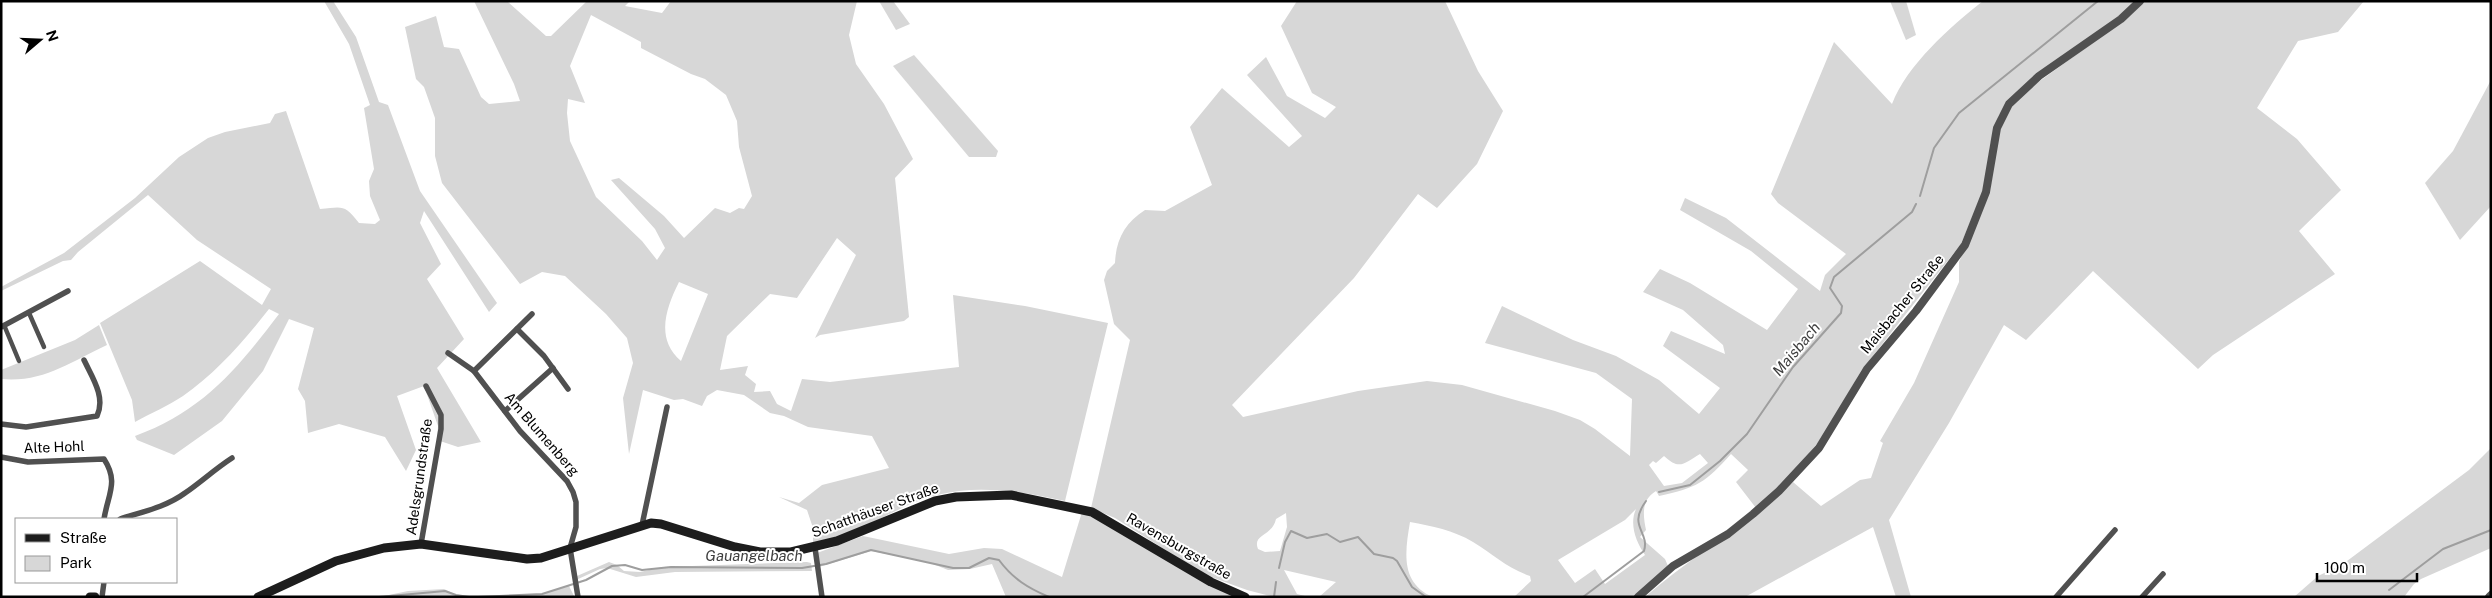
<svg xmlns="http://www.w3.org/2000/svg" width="2492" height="598" viewBox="0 0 2492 598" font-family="'Public Sans',sans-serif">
	<rect width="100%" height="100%" fill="#fff"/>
	<g fill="#d7d7d7" fill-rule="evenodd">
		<path d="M 324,1 L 333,1 L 356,37 L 379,102 L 388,105 L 420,191 L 497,303 L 489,312 L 424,211 L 420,223 L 441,264 L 427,279 L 464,339 L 437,368 L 481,442 L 458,447 L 437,440 L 438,426 L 424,386 L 397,396 L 416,450 L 406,471 L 385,437 L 339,424 L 308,433 L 305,401 L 298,389 L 314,328 L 289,319 L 263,371 L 222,421 L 174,455 L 137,440 L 135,436 C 203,411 237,369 279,314 L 269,309 C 244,341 216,373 183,396 C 168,406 151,413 135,422 L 132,400 L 100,323 L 200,261 L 262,305 L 271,289 L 197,240 L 148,195 L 78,252 L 71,260 L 63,261 L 1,291 L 1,287 L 64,253 L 135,198 L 179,157 L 208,138 L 225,132 L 270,123 L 275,114 L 286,111 L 320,209 C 343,207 344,204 359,223 L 375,224 L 380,220 L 370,196 L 369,181 L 374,169 L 364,108 L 370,105 L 349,44 Z"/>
		<path d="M 474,1 L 507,1 L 546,36 L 551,36 L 587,1 L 630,1 L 625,6 L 662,13 L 671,1 L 857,1 L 849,35 L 856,64 L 884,104 L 913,159 L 895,178 L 909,317 L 904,321 L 820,335 L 815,338 L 856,255 L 837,238 L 797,298 L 770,294 L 727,336 L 720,370 L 748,366 L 745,375 L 756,384 L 754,392 L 770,391 L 777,404 L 791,411 L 802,379 L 830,382 L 959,367 L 953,295 L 1025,306 L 1108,323 L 1065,501 C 1024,492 979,484 937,495 C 910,502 885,517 860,528 C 845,535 829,540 813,545 L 813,528 L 807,510 L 779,497 L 799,503 L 822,485 L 889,468 L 872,436 L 808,427 L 784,416 L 770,413 L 744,395 L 717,390 L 707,396 L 702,406 L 683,399 L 674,400 L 643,390 L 629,454 L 623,398 L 633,363 L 627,338 L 606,314 L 565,276 L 542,272 L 520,284 L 442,183 L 435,156 L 435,118 L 424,87 L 416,79 L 405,27 L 436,16 L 444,47 L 459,49 L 481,97 L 489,104 L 520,101 L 514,84 ZM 591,15 L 641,42 L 641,48 L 691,74 L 705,79 L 726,95 L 737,121 L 739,147 L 752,196 L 744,209 L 739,208 L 730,213 L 715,208 L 684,238 L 664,216 L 619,178 L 611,180 L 655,229 L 665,248 L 657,260 L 642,241 L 596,197 L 570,141 L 567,113 L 568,99 L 585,103 L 570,66 ZM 679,282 L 708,294 L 681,361 C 655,339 666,308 679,282 Z"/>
		<path d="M 879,1 L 893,1 L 910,24 L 896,30 Z"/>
		<path d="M 1297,1 L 1445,1 L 1478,71 L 1503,111 L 1477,164 L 1437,208 L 1418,194 L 1354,278 L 1232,405 L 1243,417 L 1358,391 L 1427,381 L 1462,385 L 1555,411 L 1580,420 L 1595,429 L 1630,456 L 1632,399 L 1596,373 L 1485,343 L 1502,306 L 1573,340 L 1616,356 L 1659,380 L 1699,414 L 1720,388 L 1663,346 L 1671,331 L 1725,354 L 1723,345 L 1683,310 L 1643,292 L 1660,269 L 1690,283 L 1767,330 L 1798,289 L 1751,251 L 1680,210 L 1685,198 L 1726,218 L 1820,291 L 1825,275 L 1846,254 L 1778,203 L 1771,194 L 1834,42 L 1892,104 C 1907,65 1950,27 1983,1 L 2136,1 L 2121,16 L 2023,86 L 1999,115 L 1990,145 L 1985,186 L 1961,244 L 1861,371 L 1823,437 L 1776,491 L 1756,508 L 1736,482 L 1748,470 L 1731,454 C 1706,482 1697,488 1659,496 L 1656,491 C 1641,500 1643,515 1646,530 L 1640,537 L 1665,559 L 1668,566 L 1635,597 L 1514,597 L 1531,581 L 1530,576 C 1507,568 1494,555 1473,542 C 1453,530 1432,526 1410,522 C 1405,552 1400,583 1433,597 L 1319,597 L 1336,582 L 1284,570 L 1297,594 L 1309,597 L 1274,597 L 1247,590 L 1214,578 L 1194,568 L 1115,518 L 1091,508 L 1130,340 L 1114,324 L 1104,280 L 1107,271 L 1115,263 C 1116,239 1125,223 1145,210 L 1165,211 L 1212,185 L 1190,127 L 1222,88 L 1289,147 L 1302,136 L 1247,75 L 1266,57 L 1287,96 L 1325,118 L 1336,107 L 1312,93 L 1281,26 ZM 1700,454 L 1708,463 L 1682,483 L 1664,486 L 1649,465 L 1653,461 L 1656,463 L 1664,456 C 1680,471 1684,463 1700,454 ZM 1636,509 C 1629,524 1636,542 1645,555 L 1605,584 L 1595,569 L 1575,583 L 1558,560 L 1625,520 ZM 1286,513 L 1287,527 L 1280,551 L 1265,552 L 1258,549 C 1252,534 1272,537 1276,519 Z"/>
		<path d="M 1890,1 L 1906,1 L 1916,35 L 1906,40 Z"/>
		<path d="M 2145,1 L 2364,1 L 2338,32 L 2298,41 L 2257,108 L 2297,139 L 2341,190 L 2299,231 L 2335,274 L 2213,355 L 2198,369 L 2093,271 L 2026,340 L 2004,325 L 1949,423 L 1889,520 L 1911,597 L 1896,597 L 1873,527 L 1745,597 L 1645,597 C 1692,556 1747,524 1793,482 L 1821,506 L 1860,480 L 1871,478 L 1883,443 L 1880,441 L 1914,383 L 1959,282 L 1959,262 L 1990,191 L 1998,132 L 2007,112 L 2022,94 L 2132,14 Z"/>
		<path d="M 914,55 L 998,151 L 996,157 L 969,157 L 893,66 Z"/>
		<path d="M 2491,80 L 2491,206 L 2460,240 L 2425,183 L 2453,151 Z"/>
		<path d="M 99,325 L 107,345 C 70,362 43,383 1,379 L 1,370 L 75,340 Z"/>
		<path d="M 2491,448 L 2491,548 L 2421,579 L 2414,584 L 2404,597 L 2294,597 L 2318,576 L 2343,564 L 2469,470 Z"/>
		<path d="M 1082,512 L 1108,523 L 1238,597 L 1006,597 L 992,564 L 970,569 L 948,570 L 928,562 L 871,551 L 819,567 L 817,553 L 863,536 L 949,554 L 984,548 L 1002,549 L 1062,577 Z"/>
		<path d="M 609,562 L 617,565 L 624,571 L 640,572 L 663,567 L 807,562 L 811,563 L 812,571 L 675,572 L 636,577 L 607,568 L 600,569 L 576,580 L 577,576 Z"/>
		<path d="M 569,586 L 574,596 L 570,597 L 494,597 L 542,594 Z"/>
		<path d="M 444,589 L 461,597 L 379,597 L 408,591 Z"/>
	</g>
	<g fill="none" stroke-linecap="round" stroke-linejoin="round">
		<g stroke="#9e9e9e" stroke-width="2">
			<path d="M 1920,196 L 1934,148 L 1959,113 L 2098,1"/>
			<path d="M 1659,492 L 1690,485 L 1720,461 L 1747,434 L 1793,367 L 1841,313 L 1842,306 L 1830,288 L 1834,277 L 1912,212 L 1916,204"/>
			<path d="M 1279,568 L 1285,542 L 1291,531 L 1307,538 L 1327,534 L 1340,542 L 1358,537 L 1374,554 L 1393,558 L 1397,561 L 1412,587 L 1426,597"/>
			<path d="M 2389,590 L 2443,549 L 2491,530"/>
			<path d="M 379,597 L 445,591 L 456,595 L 469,597"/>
			<path d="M 478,597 L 542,594 L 586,580 L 612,566 L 625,565 L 642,570 L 671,567 L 802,568 L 826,564 L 871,550 L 953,568 L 969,568 L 989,558 L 999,560 C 1013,579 1028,588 1049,597"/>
			<path d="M 1274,597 L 1276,582"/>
			<path d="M 1583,597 L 1644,551 C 1650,531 1627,527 1646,501"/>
		</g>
		<g stroke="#505050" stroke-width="4.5">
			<path d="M 29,313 L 44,347"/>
			<path d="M 4,325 L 19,361"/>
		</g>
		<g stroke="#505050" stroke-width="5.5">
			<path d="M 1,327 L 68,291"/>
			<path d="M 517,329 L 544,356 L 568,389"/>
			<path d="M 448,353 L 474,371 L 532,314"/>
			<path d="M 474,371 L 520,431 L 567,481 L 573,492 L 576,502 L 576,527 L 570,548 L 578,597"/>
			<path d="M 505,411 L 553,368"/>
			<path d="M 1,424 L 26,427 L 97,416 C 106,397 92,377 84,360"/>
			<path d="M 1,457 L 28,462 L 104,459 C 119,482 108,494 104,519"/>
			<path d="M 120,519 C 142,512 166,507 185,493 C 201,482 215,469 232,458"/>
			<path d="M 642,525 L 667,407"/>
			<path d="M 421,544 L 441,429 L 441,415 L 426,386"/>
			<path d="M 815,548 L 822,597"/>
			<path d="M 102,597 L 104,582"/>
			<path d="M 2056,597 L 2115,530"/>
			<path d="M 2142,597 L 2163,574"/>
		</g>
		<g stroke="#505050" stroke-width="8">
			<path d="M 1638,597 L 1673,566 L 1728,534 L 1753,514 L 1779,491 L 1819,448 L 1867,369 L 1916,311 L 1965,245 L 1986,192 L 1997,128 L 2009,104 L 2039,76 L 2121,19 L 2140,1"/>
			<path d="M 2489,597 L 2491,595"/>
		</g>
		<g stroke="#1d1d1d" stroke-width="9">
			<path d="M 90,597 L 95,597"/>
			<path d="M 258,597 L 336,561 L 384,548 L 421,544 L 527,559 L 541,558 L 651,523 L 661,524 L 735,547 L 760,552 L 791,552 L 837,541 L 935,501 L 956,497 L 1011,495 L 1092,512 L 1211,582 L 1245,597"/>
		</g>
	</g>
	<g text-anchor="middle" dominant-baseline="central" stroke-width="4" stroke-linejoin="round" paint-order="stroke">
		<g font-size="14" fill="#000" stroke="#fff">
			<text transform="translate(1902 304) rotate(-51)">Maisbacher Straße</text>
			<text transform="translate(542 434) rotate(49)">Am Blumenberg</text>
			<text transform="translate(54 447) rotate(-2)">Alte Hohl</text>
			<text transform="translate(419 477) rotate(-82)">Adelsgrundstraße</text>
			<text transform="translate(875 510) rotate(-20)">Schatthäuser Straße</text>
			<text transform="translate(1179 546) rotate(30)">Ravensburgstraße</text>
		</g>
		<g font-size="15" font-style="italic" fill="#3f3f3f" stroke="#fff">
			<text transform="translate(1796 349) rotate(-50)">Maisbach</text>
			<text x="754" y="555">Gauangelbach</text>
		</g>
	</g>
	<rect width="2492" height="598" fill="none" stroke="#000000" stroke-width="5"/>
	<rect x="15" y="518" width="162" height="65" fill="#ffffff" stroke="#999999"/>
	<rect x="25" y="534" width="25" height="8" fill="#1d1d1d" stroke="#999999"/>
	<text x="60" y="543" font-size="15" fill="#000000">Straße</text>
	<rect x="25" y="556" width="25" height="15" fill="#d7d7d7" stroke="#999999"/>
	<text x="60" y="568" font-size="15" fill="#000000">Park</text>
	<g transform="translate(40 40) rotate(71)" stroke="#ffffff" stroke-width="4" paint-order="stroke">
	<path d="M0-4L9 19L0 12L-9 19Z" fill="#000000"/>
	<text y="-8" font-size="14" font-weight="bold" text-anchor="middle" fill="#000000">N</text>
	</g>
	<path d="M2317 573v8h100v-8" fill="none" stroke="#000000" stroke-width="2.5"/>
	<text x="2324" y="573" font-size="15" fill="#000000" stroke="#ffffff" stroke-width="4" paint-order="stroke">100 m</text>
</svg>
